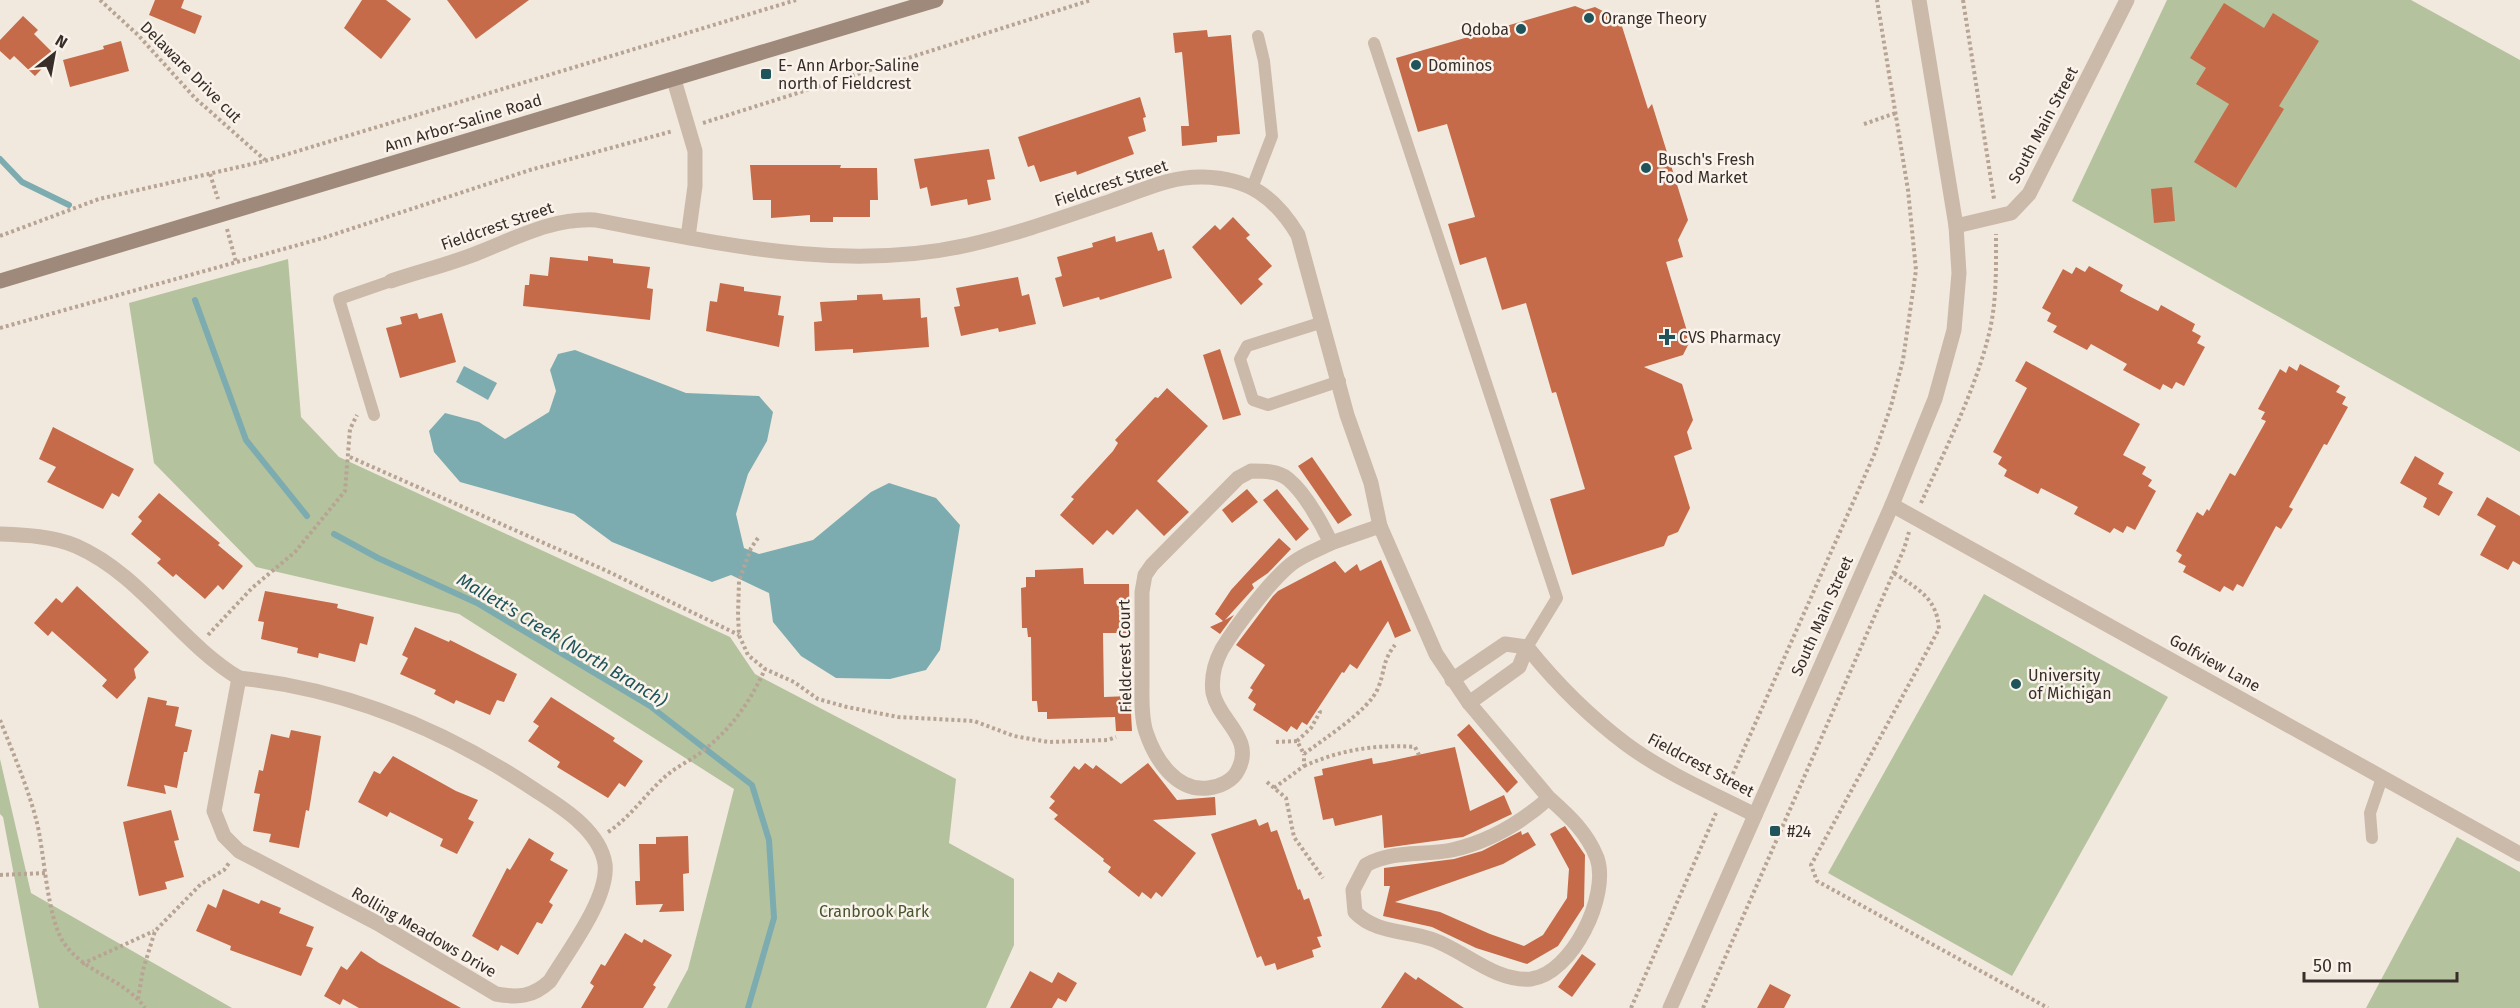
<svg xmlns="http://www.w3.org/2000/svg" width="2520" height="1008" viewBox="0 0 2520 1008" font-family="'Fira Sans',sans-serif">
	<rect width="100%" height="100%" fill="#f2e9de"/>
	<g fill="#b5c29e">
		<path d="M 2167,0 L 2411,0 L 2520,60 L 2520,452 L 2072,201 Z"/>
		<path d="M 288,259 L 301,417 L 339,457 L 730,637 L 755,674 L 956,779 L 949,843 L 1014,879 L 1014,945 L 986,1008 L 667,1008 L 688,969 L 734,789 L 459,614 L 256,567 L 154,463 L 129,303 Z"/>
		<path d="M 1984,594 L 2168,697 L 2012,976 L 1828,873 Z"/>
		<path d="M 0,759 L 31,893 L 232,1008 L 39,1008 L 3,817 L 0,814 Z"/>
		<path d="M 2457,837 L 2520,872 L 2520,1008 L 2366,1008 Z"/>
	</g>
	<g fill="#7dacb0">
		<path d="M 575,350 L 686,393 L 759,396 L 773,412 L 767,441 L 748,474 L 736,514 L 744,548 L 759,554 L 813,540 L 871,492 L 889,483 L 936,498 L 960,525 L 940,650 L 926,670 L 890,679 L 836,678 L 801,656 L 773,622 L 769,593 L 731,575 L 712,582 L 612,542 L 574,514 L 460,482 L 434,452 L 429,431 L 445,413 L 479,422 L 505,439 L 549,412 L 556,391 L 550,370 L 558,354 Z"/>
		<path d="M 464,366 L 497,383 L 488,400 L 456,382 Z"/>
	</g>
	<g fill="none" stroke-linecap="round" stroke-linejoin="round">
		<g stroke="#7dacb0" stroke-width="6">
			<path d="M 0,159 L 22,182 L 69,205"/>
			<path d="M 195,300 L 246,440 L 307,516"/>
			<path d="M 334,534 L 378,558 L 477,603 L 650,706 L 752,785 L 769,840 L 774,918 L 748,1008"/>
		</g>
	</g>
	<g fill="#c56b49">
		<path d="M 155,0 L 184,0 L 181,8 L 202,16 L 195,34 L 149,15 Z"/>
		<path d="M 362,0 L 386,0 L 411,19 L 381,59 L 344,28 Z"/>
		<path d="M 447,0 L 529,0 L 476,39 Z"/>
		<path d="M 2224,3 L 2264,28 L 2273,13 L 2319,41 L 2279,106 L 2284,109 L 2236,188 L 2194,162 L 2229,104 L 2196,84 L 2206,68 L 2190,58 Z"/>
		<path d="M 1575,6 L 1585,10 L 1595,7 L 1620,20 L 1648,109 L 1652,104 L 1688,220 L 1678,240 L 1683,257 L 1666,262 L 1690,341 L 1683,355 L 1644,367 L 1682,384 L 1693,420 L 1687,432 L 1692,449 L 1674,456 L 1690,508 L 1678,532 L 1668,536 L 1664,546 L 1572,575 L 1550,499 L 1585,489 L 1556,392 L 1552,393 L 1526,303 L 1502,310 L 1486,257 L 1460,265 L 1448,224 L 1475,217 L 1447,124 L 1418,132 L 1396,58 Z"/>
		<path d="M 23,16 L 38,30 L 34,34 L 55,55 L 35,76 L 14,56 L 10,60 L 0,51 L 0,40 Z"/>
		<path d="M 1207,30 L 1208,37 L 1231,35 L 1240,134 L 1217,136 L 1217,142 L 1182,146 L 1181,126 L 1189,126 L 1182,52 L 1175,53 L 1173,33 Z"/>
		<path d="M 121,41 L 129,71 L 70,87 L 63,60 L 104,49 L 103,46 Z"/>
		<path d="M 1140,97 L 1146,117 L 1143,118 L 1146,131 L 1128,137 L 1134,154 L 1077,175 L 1076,171 L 1040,182 L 1034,165 L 1028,167 L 1018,137 Z"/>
		<path d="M 989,149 L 995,179 L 987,180 L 991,200 L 968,205 L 967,199 L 931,206 L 927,187 L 920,189 L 914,159 Z"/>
		<path d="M 750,165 L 841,165 L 840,168 L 877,168 L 878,200 L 870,200 L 870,217 L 833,217 L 833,222 L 810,222 L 810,215 L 771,218 L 771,200 L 753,200 Z"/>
		<path d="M 2172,187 L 2175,221 L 2154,223 L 2151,189 Z"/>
		<path d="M 1233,217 L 1250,235 L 1246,238 L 1272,266 L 1258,279 L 1263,284 L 1241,305 L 1192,247 L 1215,225 L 1220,230 Z"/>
		<path d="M 1152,232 L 1158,251 L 1164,249 L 1172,278 L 1100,300 L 1099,297 L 1063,307 L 1055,278 L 1062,276 L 1057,257 L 1093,247 L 1092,243 L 1115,236 L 1116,242 Z"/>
		<path d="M 588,256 L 613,259 L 613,263 L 650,267 L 647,288 L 653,289 L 650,320 L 523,306 L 525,285 L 529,285 L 530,274 L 548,276 L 550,257 L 588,261 Z"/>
		<path d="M 2089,266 L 2123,285 L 2120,291 L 2129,296 L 2158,311 L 2161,305 L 2195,324 L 2192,331 L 2201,336 L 2197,343 L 2205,347 L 2184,386 L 2176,382 L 2172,389 L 2163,384 L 2160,390 L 2123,370 L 2127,364 L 2091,344 L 2087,350 L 2053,332 L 2057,326 L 2047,321 L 2051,313 L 2042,308 L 2063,269 L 2072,274 L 2076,267 L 2085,272 Z"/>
		<path d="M 1018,277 L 1022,296 L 1029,294 L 1036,324 L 999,332 L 998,328 L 961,336 L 954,307 L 960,306 L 956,288 Z"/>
		<path d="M 720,283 L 744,287 L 744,291 L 781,296 L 778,315 L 784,316 L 779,347 L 706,331 L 710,301 L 717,302 Z"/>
		<path d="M 882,294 L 883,300 L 920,298 L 921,318 L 927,317 L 929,347 L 853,353 L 853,349 L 815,351 L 814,322 L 822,321 L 820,302 L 857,300 L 857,295 Z"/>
		<path d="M 417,313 L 419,319 L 442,313 L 456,362 L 400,378 L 386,328 L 402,324 L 400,317 Z"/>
		<path d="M 1220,349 L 1241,415 L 1223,420 L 1203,355 Z"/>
		<path d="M 2026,361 L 2140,424 L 2123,455 L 2146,467 L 2142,474 L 2152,480 L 2148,486 L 2156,491 L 2135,530 L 2127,526 L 2123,533 L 2114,528 L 2110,533 L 2074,514 L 2078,507 L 2041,488 L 2038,494 L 2004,476 L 2007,470 L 1998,464 L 2002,457 L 1993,452 L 2027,388 L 2015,381 Z"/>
		<path d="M 2300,364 L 2340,386 L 2336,392 L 2346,397 L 2342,404 L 2348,407 L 2327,445 L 2324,444 L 2289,507 L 2293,509 L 2281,529 L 2276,526 L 2243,587 L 2237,584 L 2233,591 L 2224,586 L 2220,592 L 2183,572 L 2186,566 L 2178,562 L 2182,555 L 2176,551 L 2197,512 L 2203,516 L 2207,509 L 2209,511 L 2230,473 L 2235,476 L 2266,421 L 2261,419 L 2265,412 L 2258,409 L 2280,369 L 2286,373 L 2289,366 L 2297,371 Z"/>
		<path d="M 1167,388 L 1208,426 L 1157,481 L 1189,512 L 1164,536 L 1137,509 L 1113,535 L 1107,530 L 1093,545 L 1060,515 L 1074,499 L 1071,497 L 1113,451 L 1118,443 L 1115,440 L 1155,397 L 1158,398 Z"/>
		<path d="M 53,427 L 134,469 L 119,497 L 112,493 L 103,509 L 47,482 L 56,467 L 39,459 Z"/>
		<path d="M 2415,456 L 2444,473 L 2438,484 L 2453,492 L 2439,516 L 2423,507 L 2427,498 L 2400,483 Z"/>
		<path d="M 1312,457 L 1352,515 L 1338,524 L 1298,466 Z"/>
		<path d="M 1247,489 L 1258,502 L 1232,523 L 1222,510 Z"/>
		<path d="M 1277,489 L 1309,529 L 1296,541 L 1263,500 Z"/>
		<path d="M 159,493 L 220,543 L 218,545 L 243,566 L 223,590 L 218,585 L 205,599 L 176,574 L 173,577 L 157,563 L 161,559 L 131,534 L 142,521 L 138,517 Z"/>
		<path d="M 2487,497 L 2520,516 L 2520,565 L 2513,561 L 2508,570 L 2480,555 L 2496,526 L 2477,515 Z"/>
		<path d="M 1279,538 L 1291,549 L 1268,573 L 1252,584 L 1254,588 L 1225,620 L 1234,615 L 1220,634 L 1210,627 L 1223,621 L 1215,614 L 1231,590 Z"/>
		<path d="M 1381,560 L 1411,631 L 1395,638 L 1388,621 L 1357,669 L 1350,664 L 1344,673 L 1342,672 L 1307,725 L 1302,722 L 1297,730 L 1291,726 L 1287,732 L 1253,710 L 1256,704 L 1248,698 L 1253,690 L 1250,688 L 1265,665 L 1236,645 L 1273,596 L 1278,591 L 1335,561 L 1345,573 L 1357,564 L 1360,571 Z"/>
		<path d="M 1083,568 L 1084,584 L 1129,584 L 1130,633 L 1103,633 L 1104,697 L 1130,696 L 1132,731 L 1116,731 L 1115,717 L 1047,719 L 1047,712 L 1038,712 L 1037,701 L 1032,701 L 1031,637 L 1028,637 L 1027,628 L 1022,628 L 1021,588 L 1026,587 L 1026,577 L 1035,577 L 1035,570 Z"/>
		<path d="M 77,586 L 149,652 L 134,669 L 136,678 L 117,699 L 102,686 L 107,680 L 52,631 L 48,636 L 34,623 L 56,598 L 62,603 Z"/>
		<path d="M 265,591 L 338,604 L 337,608 L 374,617 L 367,645 L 360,643 L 355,662 L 319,653 L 318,658 L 297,653 L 298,648 L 261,639 L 264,622 L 258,621 Z"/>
		<path d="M 415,627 L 449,642 L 450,640 L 517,674 L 504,702 L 497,700 L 490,715 L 456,700 L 454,704 L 434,694 L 436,690 L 400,674 L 408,658 L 402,655 Z"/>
		<path d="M 148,697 L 167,701 L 166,705 L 179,707 L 175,726 L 192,730 L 187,752 L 184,752 L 177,788 L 164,785 L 166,794 L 127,786 Z"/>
		<path d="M 551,697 L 615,738 L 613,741 L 643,761 L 625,787 L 619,783 L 608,798 L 557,767 L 560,762 L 528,741 L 539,726 L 533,722 Z"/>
		<path d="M 1469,724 L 1518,782 L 1507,793 L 1457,735 Z"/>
		<path d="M 291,730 L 321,736 L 309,811 L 306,810 L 299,848 L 269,842 L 271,834 L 253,831 L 260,794 L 254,793 L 259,770 L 263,771 L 271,734 L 289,738 Z"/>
		<path d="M 1455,747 L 1470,811 L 1504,795 L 1512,814 L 1463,837 L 1384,848 L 1382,815 L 1335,826 L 1333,818 L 1323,820 L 1314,777 L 1323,775 L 1322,769 L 1372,758 L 1373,764 L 1385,762 Z"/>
		<path d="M 393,756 L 456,791 L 478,800 L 468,819 L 474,822 L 457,854 L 440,846 L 443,839 L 390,812 L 387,817 L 358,802 L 374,771 L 380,774 Z"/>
		<path d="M 1085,763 L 1093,769 L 1096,765 L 1121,784 L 1148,763 L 1177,800 L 1215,797 L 1216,815 L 1153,820 L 1196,853 L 1162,897 L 1156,892 L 1151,899 L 1142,892 L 1139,897 L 1108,872 L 1111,867 L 1103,861 L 1104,859 L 1054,819 L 1058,815 L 1049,808 L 1055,801 L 1050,797 L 1074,766 L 1079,770 Z"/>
		<path d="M 171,810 L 179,840 L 174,841 L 184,877 L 165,882 L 167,889 L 139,896 L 123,822 Z"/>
		<path d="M 1256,819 L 1259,826 L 1268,822 L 1271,832 L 1277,830 L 1298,890 L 1300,889 L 1304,900 L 1309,898 L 1322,936 L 1317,937 L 1321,947 L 1312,950 L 1314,957 L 1277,970 L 1275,963 L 1265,966 L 1261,956 L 1257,958 L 1211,834 Z"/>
		<path d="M 1565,826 L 1585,855 L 1584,906 L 1558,946 L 1527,964 L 1476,948 L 1432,927 L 1383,916 L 1390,886 L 1384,886 L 1384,868 L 1454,859 L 1482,851 L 1521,831 L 1522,835 L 1528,832 L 1536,845 L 1503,864 L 1395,902 L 1440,912 L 1490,934 L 1524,946 L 1543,935 L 1567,898 L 1569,869 L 1550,834 Z"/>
		<path d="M 688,836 L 689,873 L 683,874 L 684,911 L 659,912 L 663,904 L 636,905 L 635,881 L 640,881 L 639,844 L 656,844 L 656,837 Z"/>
		<path d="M 529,838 L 554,853 L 550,860 L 568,870 L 549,902 L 553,905 L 542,924 L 537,922 L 518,955 L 501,945 L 498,951 L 472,936 L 507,868 L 510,870 Z"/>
		<path d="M 223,889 L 259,904 L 261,900 L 281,908 L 279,913 L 314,927 L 306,946 L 313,948 L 301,976 L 230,950 L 231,946 L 196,931 L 208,904 L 216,908 Z"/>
		<path d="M 625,933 L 642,943 L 644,939 L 672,955 L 653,985 L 656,987 L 643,1008 L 581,1008 L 594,986 L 590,983 L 601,964 L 605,966 Z"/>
		<path d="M 361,951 L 379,963 L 461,1008 L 359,1008 L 343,999 L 340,1005 L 324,996 L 341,966 L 347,970 Z"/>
		<path d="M 1582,954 L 1596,964 L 1572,997 L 1558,987 Z"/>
		<path d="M 1030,971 L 1052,983 L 1058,972 L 1077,983 L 1066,1002 L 1058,998 L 1052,1008 L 1010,1008 Z"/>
		<path d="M 1405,972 L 1416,980 L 1418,977 L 1464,1008 L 1381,1008 Z"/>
		<path d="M 1770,984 L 1791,995 L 1784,1008 L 1757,1008 Z"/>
	</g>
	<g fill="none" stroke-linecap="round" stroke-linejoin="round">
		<g stroke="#b7a494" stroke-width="4" stroke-dasharray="3 3" stroke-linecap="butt">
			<path d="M 100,0 L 138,35 L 195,98 L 265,160"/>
			<path d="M 1963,0 L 1994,199"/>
			<path d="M 703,123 L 1091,0"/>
			<path d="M 1864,124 L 1896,113"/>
			<path d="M 210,174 L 218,199"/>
			<path d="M 227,229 L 236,262"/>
			<path d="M 0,236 L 99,199 L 265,161 L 796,0"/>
			<path d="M 0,328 L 323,238 L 530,170 L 673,131"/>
			<path d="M 350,457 L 607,571 L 739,635"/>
			<path d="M 1921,503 C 1945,450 1973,395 1988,338 C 1997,304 1996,269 1996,234"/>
			<path d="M 758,538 L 751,548 L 739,581 L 738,615 L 739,635 L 748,655 L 765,669 L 794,682 L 818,699 L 847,707 L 898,717 L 974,721 L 1014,736 L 1048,742 L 1108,740 L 1116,737"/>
			<path d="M 1894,573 C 1918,589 1937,598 1939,629 L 1811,865 L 1817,881 L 2048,1008"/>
			<path d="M 208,635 L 252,588 L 295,552 L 345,491 L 350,429 L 357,415"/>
			<path d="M 0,720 C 13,753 27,785 36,819 C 45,852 46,916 64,943 C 85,974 124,978 145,1008"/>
			<path d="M 1297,741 L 1311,728 L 1320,712 L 1318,708"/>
			<path d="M 1276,742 L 1297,741 L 1304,754 C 1323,739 1369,711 1378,688 C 1385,672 1382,661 1395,645"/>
			<path d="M 1304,766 C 1340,750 1376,744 1415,747 L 1419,755"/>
			<path d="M 1267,782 L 1286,798 L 1294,837 L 1323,878"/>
			<path d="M 1728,785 L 1874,455 L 1891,406 L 1903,360 L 1916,270 L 1908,190 L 1877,0"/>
			<path d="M 1274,788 L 1304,766 L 1304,754"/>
			<path d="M 608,832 C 632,816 646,793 667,775 C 679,765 694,759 705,749 C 732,728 751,700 765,669"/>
			<path d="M 0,875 L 46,873"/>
			<path d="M 82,964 L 154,931"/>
			<path d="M 138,999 L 143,970 L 155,931 L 201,884 L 224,870 L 229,863"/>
			<path d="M 1631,1008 L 1716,813"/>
			<path d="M 1703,1008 L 1904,549 L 1909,532"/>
		</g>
		<g stroke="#cbbaaa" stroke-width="12">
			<path d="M 1374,43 L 1557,598 L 1527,647"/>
			<path d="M 1252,188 L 1272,136 L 1264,61 L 1258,36"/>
			<path d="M 1323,322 L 1247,346 L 1240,359 L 1253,400 L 1268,405 L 1340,381"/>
			<path d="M 374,415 L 339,299 L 391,281"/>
			<path d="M 2372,838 L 2370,813 L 2382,778"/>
		</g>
		<g stroke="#cbbaaa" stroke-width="15">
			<path d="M 674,80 L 695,151 L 695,186 L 688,237"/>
			<path d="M 1956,226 L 2011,213 L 2029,194 L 2127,0"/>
			<path d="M 391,281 C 420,271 451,264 480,252 C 518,237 553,218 595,220 C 718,243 842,273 968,245 C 1017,234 1064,217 1111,201 C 1142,191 1169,176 1203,177 C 1249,178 1275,197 1298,235 L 1347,415 L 1371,483 L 1380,526"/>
			<path d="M 1251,471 C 1264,471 1278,471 1288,479 C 1305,493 1322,524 1331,543 C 1319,549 1305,554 1294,562 C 1273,577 1236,626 1222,649 C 1215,662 1211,678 1213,693 C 1219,721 1255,738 1238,770 C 1233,781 1219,787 1208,788 C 1176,792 1155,759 1146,732 C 1141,717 1142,699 1142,683 C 1142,652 1142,622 1142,592 L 1145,575 L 1152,565 L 1238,478 Z"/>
			<path d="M 1892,505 L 2520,854"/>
			<path d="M 0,534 C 25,535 53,536 76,546 C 142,575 179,642 239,678"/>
			<path d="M 1331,543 L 1380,526 L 1436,654 L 1469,703 L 1549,798 C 1522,822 1488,842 1452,850 C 1422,856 1393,850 1366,865 L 1353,890 L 1355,912 C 1375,933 1404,930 1431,939 C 1464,950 1494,982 1531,979 C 1572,974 1610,895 1597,858 C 1587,832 1569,816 1549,798"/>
			<path d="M 1527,647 C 1555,682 1590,717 1626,744 C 1665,773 1712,793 1755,815"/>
			<path d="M 239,678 C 348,689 448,731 538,792 C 563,808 600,831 605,864 C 609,898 568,951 550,981 C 533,997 518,998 496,994 L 377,923 L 239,851 L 224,836 L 214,811 Z"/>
			<path d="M 1452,680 L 1505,644 L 1527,647"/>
			<path d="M 1469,703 L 1519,667 L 1527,647"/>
		</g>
		<path stroke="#cbbaaa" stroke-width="15" d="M 1670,1008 L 1892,505 L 1935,399 L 1954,330 L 1959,273 L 1956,226 L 1919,0"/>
		<path stroke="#9f897b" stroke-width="15" d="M 0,281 L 936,0"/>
	</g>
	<g fill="#1f545a" stroke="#faf3eb" stroke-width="2">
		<circle cx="1589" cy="18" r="6"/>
		<circle cx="1521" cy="29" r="6"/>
		<circle cx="1416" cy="65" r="6"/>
		<rect x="760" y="68" width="12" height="12" rx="3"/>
		<circle cx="1646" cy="168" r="6"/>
		<path d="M1664 328h6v6h6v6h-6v6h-6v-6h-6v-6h6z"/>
		<circle cx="2016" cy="684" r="6"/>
		<rect x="1769" y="825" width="12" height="12" rx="3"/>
	</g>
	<g text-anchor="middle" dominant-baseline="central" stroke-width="5" stroke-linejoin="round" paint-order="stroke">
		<g font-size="16" fill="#382e29" stroke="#faf3eb" text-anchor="start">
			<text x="1601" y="18">Orange Theory</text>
			<text x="1509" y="29" text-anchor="end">Qdoba</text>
			<text x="778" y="65">E- Ann Arbor-Saline<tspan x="778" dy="18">north of Fieldcrest</tspan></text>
			<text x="1428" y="65">Dominos</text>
			<text x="1658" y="159">Busch's Fresh<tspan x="1658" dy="18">Food Market</tspan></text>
			<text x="1679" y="337">CVS Pharmacy</text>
			<text x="2028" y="675">University<tspan x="2028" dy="18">of Michigan</tspan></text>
			<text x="1787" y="831">#24</text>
		</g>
		<g font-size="16" fill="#382e29" stroke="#faf3eb">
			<text transform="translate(191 72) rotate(45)">Delaware Drive cut</text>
			<text transform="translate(463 123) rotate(-17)">Ann Arbor-Saline Road</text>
			<text transform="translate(2043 125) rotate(-62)">South Main Street</text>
			<text transform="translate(1111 183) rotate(-18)">Fieldcrest Street</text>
			<text transform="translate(497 226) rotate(-19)">Fieldcrest Street</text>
			<text transform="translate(1822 616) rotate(-66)">South Main Street</text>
			<text transform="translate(1125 656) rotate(-91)">Fieldcrest Court</text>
			<text transform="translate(2215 663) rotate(29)">Golfview Lane</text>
			<text transform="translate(1701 765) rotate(28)">Fieldcrest Street</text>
			<text transform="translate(424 932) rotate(30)">Rolling Meadows Drive</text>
		</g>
		<g font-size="16" fill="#46562d" stroke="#faf3eb">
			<text x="874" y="911">Cranbrook Park</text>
		</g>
		<g font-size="18" font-style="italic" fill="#1f545a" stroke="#faf3eb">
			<text transform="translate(562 640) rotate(31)">Mallett's Creek (North Branch)</text>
		</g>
	</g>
	<g transform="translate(54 54) rotate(31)" stroke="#faf3eb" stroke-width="4.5" paint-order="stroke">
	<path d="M0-4.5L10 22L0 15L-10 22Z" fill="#382e29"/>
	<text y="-9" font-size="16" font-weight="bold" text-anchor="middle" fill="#382e29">N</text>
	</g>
	<path d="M2304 972v9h153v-9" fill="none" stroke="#382e29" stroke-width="3"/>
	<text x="2313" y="972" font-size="18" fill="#382e29" stroke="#faf3eb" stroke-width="4.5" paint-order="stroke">50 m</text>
</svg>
